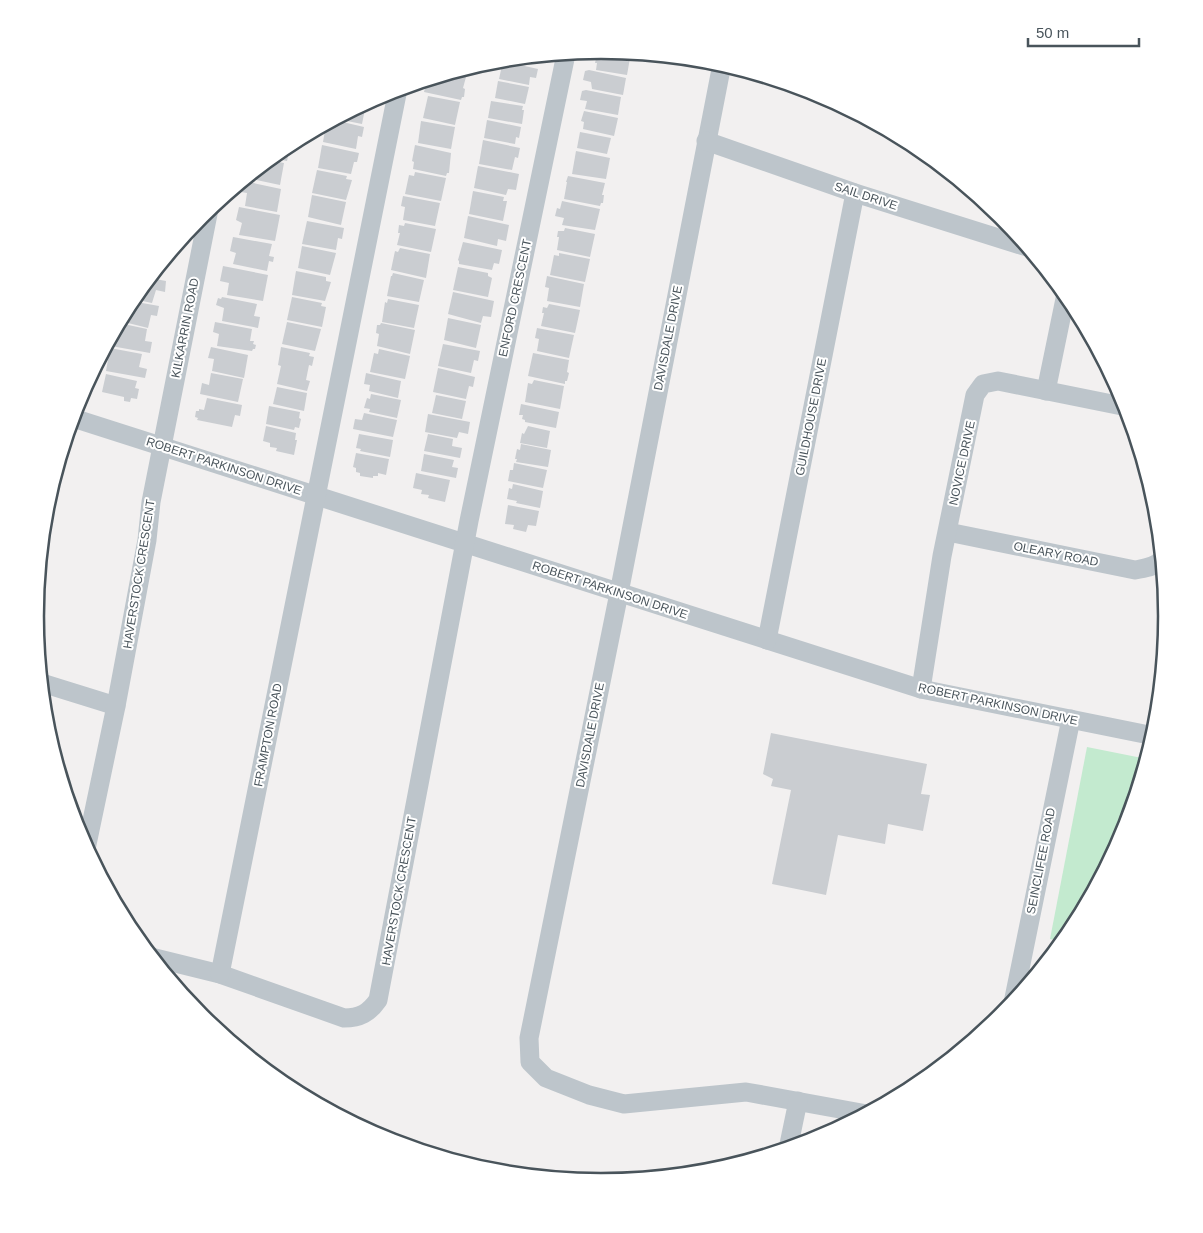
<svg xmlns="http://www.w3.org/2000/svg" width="1203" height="1233" viewBox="0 0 1203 1233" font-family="Arial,sans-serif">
	<rect width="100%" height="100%" fill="#f2f0f0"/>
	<g fill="#c3eacf">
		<path d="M 1087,747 L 1147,759 L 1125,834 L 1072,931 L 1064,942 L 1050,939 Z"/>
		<path d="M 348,1120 L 512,1174 L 491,1172 L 384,1140 Z"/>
	</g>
	<g fill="#cacdd1">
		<path d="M 607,53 L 630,58 L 627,75 L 596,70 L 597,63 L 595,63 L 597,54 L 606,55 Z"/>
		<path d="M 538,56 L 540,56 L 540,58 L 534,57 L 532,64 L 509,60 Z"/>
		<path d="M 503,61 L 538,69 L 536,78 L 530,77 L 529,85 L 499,79 Z"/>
		<path d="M 589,70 L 626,78 L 623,95 L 592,89 L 591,82 L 583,80 L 585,71 Z"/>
		<path d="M 450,73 L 466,77 L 463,88 L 465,89 L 464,97 L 462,97 L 461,100 L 424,92 L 427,80 Z"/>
		<path d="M 498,81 L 529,87 L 525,104 L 495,98 Z"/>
		<path d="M 586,90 L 621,97 L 618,115 L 585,109 L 587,101 L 580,100 L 582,91 Z"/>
		<path d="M 428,96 L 460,102 L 455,125 L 423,118 Z"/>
		<path d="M 491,101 L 523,106 L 522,110 L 524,110 L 522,124 L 488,118 Z"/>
		<path d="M 365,104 L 366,104 L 362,124 L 337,119 Z"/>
		<path d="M 584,111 L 618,118 L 614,136 L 583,129 L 584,122 L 581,121 Z"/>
		<path d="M 334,120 L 364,127 L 362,137 L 358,136 L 356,149 L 323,142 L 326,124 Z"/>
		<path d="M 487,120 L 521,127 L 519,138 L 516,137 L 515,144 L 484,138 Z"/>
		<path d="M 421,121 L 455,127 L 451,149 L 418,143 Z"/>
		<path d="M 580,132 L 611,138 L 607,154 L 577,148 Z"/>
		<path d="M 483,140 L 520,148 L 518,158 L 515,157 L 512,170 L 479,164 Z"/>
		<path d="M 291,143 L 287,161 L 272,158 L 287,145 Z"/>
		<path d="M 322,145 L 359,153 L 357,162 L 354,162 L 351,174 L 318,168 Z"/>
		<path d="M 415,145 L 451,153 L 449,173 L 447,173 L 446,176 L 413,169 L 414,162 L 412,161 Z"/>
		<path d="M 576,151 L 610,158 L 606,179 L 572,174 Z"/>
		<path d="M 269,160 L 284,163 L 280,185 L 247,178 Z"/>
		<path d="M 478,166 L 519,174 L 516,190 L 508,189 L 506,195 L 474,188 Z"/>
		<path d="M 317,170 L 347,176 L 346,179 L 352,180 L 346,200 L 312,193 Z"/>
		<path d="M 415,172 L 446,178 L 441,201 L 405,194 L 409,175 L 414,176 Z"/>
		<path d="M 568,176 L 605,183 L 602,195 L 604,195 L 603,203 L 601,203 L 600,206 L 564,199 L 567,182 L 566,182 Z"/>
		<path d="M 244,181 L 281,189 L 277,212 L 245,206 L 247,193 L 241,192 Z"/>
		<path d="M 473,191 L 504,197 L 503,201 L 507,201 L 503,221 L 469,214 Z"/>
		<path d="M 312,195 L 346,202 L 341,225 L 308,217 Z"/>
		<path d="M 403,196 L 440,203 L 435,226 L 403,220 L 405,207 L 401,206 Z"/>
		<path d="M 562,201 L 600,209 L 595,230 L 562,225 L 564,218 L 555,216 L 557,208 L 560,209 Z"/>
		<path d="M 239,207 L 280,215 L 275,241 L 239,235 L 242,223 L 236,220 Z"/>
		<path d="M 468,216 L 509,225 L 506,241 L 498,239 L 497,246 L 464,238 Z"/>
		<path d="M 307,221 L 344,228 L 342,239 L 338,238 L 336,250 L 302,244 Z"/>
		<path d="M 405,223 L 436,229 L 431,252 L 397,245 L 400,233 L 398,233 L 399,225 L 404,226 Z"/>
		<path d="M 565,228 L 595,234 L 590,257 L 557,250 L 559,237 L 557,237 L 558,231 L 564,231 Z"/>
		<path d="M 233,237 L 272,244 L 269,256 L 274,257 L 273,262 L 269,261 L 267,271 L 233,264 L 236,253 L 230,251 Z"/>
		<path d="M 463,242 L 502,250 L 499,264 L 494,263 L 492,270 L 459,264 L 459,261 L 458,260 Z"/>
		<path d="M 302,246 L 336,253 L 330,275 L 298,268 Z"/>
		<path d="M 400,248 L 430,254 L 426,278 L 391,270 L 395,251 L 398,252 Z"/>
		<path d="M 559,253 L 590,259 L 585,282 L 550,275 L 554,255 L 559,256 Z"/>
		<path d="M 170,254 L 168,267 L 161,265 L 158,277 L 152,276 Z"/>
		<path d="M 223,266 L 268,275 L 263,301 L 227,295 L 229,283 L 220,281 Z"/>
		<path d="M 458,267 L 488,273 L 488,276 L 492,278 L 488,297 L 453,290 Z"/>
		<path d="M 296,271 L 326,277 L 326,281 L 331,282 L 325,301 L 292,295 Z"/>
		<path d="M 393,273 L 424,280 L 419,302 L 387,296 L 391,276 L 392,276 Z"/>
		<path d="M 547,276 L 584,284 L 580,307 L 547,301 L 549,288 L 545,287 Z"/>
		<path d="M 150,278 L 166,281 L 165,292 L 156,290 L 152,303 L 133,299 Z"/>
		<path d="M 453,292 L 494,301 L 491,317 L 483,316 L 481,323 L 448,314 Z"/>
		<path d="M 222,297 L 257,304 L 254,316 L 260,317 L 258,328 L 222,321 L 224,308 L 216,305 L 218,298 L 221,299 Z"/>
		<path d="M 292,297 L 322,303 L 321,306 L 326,307 L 322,327 L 287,320 Z"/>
		<path d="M 388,299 L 419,305 L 414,328 L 382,322 L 385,302 L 387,303 Z"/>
		<path d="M 131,301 L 159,306 L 157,316 L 151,315 L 148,328 L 120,321 Z"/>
		<path d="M 549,304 L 580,310 L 575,333 L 541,326 L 544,313 L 542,313 L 543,307 L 547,308 Z"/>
		<path d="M 448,318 L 481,325 L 476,348 L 444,340 Z"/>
		<path d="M 215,322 L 252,329 L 250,341 L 254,341 L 253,344 L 256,345 L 255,349 L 253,349 L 252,351 L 217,346 L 219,334 L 213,332 Z"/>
		<path d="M 287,322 L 321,329 L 315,351 L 282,344 Z"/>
		<path d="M 119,323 L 147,329 L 145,341 L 152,342 L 150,353 L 111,346 L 114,333 Z"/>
		<path d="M 381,323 L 415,330 L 410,354 L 377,346 L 379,334 L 376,333 L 377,325 L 380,325 Z"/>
		<path d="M 537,328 L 574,335 L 569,358 L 537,351 L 539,339 L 535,338 Z"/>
		<path d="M 443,344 L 480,351 L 478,361 L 474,360 L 471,373 L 438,366 Z"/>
		<path d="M 211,347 L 248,355 L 244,378 L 212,371 L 214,359 L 208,358 Z"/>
		<path d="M 281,347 L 310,353 L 309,356 L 314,357 L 312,366 L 309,365 L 306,380 L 310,381 L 307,391 L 277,384 L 281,366 L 278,365 Z"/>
		<path d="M 110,348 L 142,354 L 139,367 L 147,369 L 145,378 L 106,371 Z"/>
		<path d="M 379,349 L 410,356 L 405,379 L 370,372 L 374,353 L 378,354 Z"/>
		<path d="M 533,353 L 569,360 L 567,372 L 569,373 L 567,381 L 565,381 L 565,384 L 528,376 Z"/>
		<path d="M 438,368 L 475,377 L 473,387 L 469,386 L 466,399 L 433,392 Z"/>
		<path d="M 211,373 L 243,379 L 238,402 L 200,394 L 202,383 L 209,385 Z"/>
		<path d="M 366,373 L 401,381 L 398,398 L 369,391 L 370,385 L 364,384 Z"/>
		<path d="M 106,374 L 137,381 L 135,388 L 139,389 L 137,399 L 131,398 L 130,402 L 124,401 L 124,397 L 102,392 Z"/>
		<path d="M 534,380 L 564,386 L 560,409 L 525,402 L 528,383 L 532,384 Z"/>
		<path d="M 277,387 L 307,393 L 304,411 L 273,404 Z"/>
		<path d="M 371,394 L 401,400 L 397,418 L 369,412 L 370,409 L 364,408 L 367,398 L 370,399 Z"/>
		<path d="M 436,395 L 466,401 L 462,419 L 432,413 Z"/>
		<path d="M 207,398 L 242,405 L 240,416 L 235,415 L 232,427 L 197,420 L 198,418 L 195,417 L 196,411 L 199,411 L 199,409 L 204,410 Z"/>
		<path d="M 521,404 L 559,412 L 556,428 L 525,422 L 525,420 L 522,419 L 523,415 L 519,415 Z"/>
		<path d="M 269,406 L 300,412 L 299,418 L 301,419 L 299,428 L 295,427 L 294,430 L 266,424 Z"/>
		<path d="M 364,413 L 397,420 L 393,437 L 353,429 L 355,419 L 362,420 Z"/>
		<path d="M 428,414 L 470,422 L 468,434 L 459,432 L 457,438 L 425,432 Z"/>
		<path d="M 266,426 L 296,433 L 295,440 L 297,440 L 294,455 L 276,451 L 277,448 L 270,447 L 270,443 L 263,441 Z"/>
		<path d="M 528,426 L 550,431 L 547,448 L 520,443 L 522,433 L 524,434 Z"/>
		<path d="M 359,434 L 393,440 L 390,457 L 360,451 L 361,449 L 356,448 Z"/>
		<path d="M 428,434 L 453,439 L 452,446 L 462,448 L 460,458 L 424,451 Z"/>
		<path d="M 521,444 L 551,450 L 548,467 L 516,462 L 517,459 L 515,459 L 517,449 L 520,450 Z"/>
		<path d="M 356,453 L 389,459 L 386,475 L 378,473 L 378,476 L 373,476 L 373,478 L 360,476 L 360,473 L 356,472 L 356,468 L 353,467 Z"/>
		<path d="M 424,454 L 454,460 L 452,467 L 458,468 L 456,478 L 421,471 Z"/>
		<path d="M 514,463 L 547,470 L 543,488 L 508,481 L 510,470 L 513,470 Z"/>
		<path d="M 416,473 L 450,480 L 445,502 L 428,498 L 429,495 L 421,494 L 422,490 L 413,488 Z"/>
		<path d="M 513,484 L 543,491 L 540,508 L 516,503 L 517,501 L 507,499 L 509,488 L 512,489 Z"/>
		<path d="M 508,505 L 539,511 L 536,526 L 528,525 L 526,532 L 513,529 L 514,525 L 505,524 Z"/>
		<path d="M 771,733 L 927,764 L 921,794 L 930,795 L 923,831 L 888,824 L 885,844 L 838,835 L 826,895 L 772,884 L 791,790 L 771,786 L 773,779 L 763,774 Z"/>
	</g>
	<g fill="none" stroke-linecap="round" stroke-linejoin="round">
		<g stroke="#bdc5cb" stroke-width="19">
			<path d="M 722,64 L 619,593 L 529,1038 L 530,1062 L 546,1078 L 589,1095 L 624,1104 L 746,1092 L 867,1114"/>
			<path d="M 706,141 L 855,193 L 1027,247"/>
			<path d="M 1046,391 L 1066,294"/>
			<path d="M 73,418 L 921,689 L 1154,736"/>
			<path d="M 948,532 L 1135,570 C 1145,568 1156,567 1162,559"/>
			<path d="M 767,640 L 855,193"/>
			<path d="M 42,683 L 116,706"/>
			<path d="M 921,689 L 942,556 L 975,395 L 983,384 L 998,381 L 1127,407"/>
			<path d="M 86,849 L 116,706 L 147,540 L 151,502 L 209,209"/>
			<path d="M 151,957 L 220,974 L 344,1018 C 360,1018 369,1013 378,1000 L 469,521 L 566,54"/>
			<path d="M 220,974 L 398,89"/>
			<path d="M 1013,1003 L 1071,719"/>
			<path d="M 788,1149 L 798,1101"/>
		</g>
	</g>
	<g text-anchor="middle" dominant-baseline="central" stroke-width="4" stroke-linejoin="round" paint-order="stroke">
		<g font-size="12" fill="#49545b" stroke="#fff">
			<text transform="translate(866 196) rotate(18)">SAIL DRIVE</text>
			<text transform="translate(515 298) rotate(-78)">ENFORD CRESCENT</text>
			<text transform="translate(185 328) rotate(-79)">KILKARRIN ROAD</text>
			<text transform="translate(668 338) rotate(-79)">DAVISDALE DRIVE</text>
			<text transform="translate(811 417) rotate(-79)">GUILDHOUSE DRIVE</text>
			<text transform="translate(962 463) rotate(-78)">NOVICE DRIVE</text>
			<text transform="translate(224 466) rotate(18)">ROBERT PARKINSON DRIVE</text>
			<text transform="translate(1056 554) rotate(11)">OLEARY ROAD</text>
			<text transform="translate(139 574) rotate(-81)">HAVERSTOCK CRESCENT</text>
			<text transform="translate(610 590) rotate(18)">ROBERT PARKINSON DRIVE</text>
			<text transform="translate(998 704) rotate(12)">ROBERT PARKINSON DRIVE</text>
			<text transform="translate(268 735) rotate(-79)">FRAMPTON ROAD</text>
			<text transform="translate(590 735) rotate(-79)">DAVISDALE DRIVE</text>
			<text transform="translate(1041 861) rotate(-79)">SEINCLIFEE ROAD</text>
			<text transform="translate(399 891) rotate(-80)">HAVERSTOCK CRESCENT</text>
		</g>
	</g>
	<path d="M0 0H1203V1233H0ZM44 616a557 557 0 1 1 1114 0a557 557 0 1 1-1114 0Z" fill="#fff" fill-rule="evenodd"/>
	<path fill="none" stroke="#49545b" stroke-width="2.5" d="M44 616a557 557 0 1 1 1114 0a557 557 0 1 1-1114 0Z"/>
	<path d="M1028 38v8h111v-8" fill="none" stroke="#49545b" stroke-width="2.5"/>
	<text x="1036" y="38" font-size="15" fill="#49545b" stroke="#ffffff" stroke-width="4" paint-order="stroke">50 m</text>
</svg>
